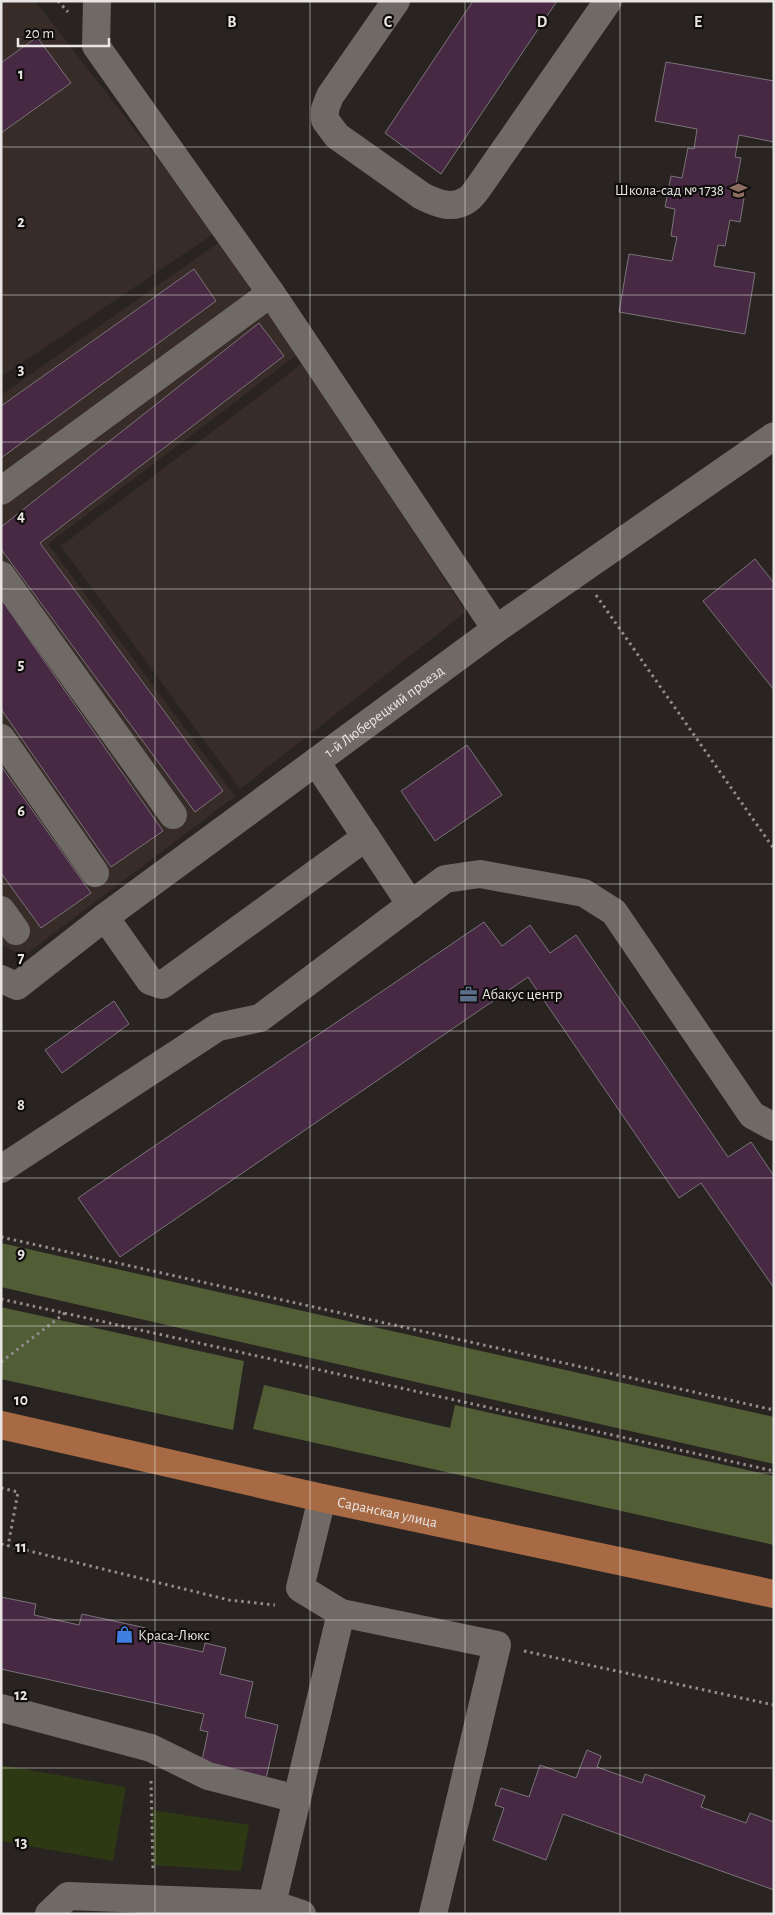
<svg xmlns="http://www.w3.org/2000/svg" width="775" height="1915" viewBox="0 0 775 1915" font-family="'Alegreya Sans',sans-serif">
	<rect width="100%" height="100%" fill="#292422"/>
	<g fill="#372c27">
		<path d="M 1,1 L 35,1 L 215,233 L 1,377 Z"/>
		<path d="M 218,243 L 298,354 L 48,544 L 235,796 L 24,956 L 1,945 L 1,395 Z"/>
		<path d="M 303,363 L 466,612 L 240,789 L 61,546 Z"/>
	</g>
	<g fill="#2d3912">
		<path d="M 1,1765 L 126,1787 L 113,1861 L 1,1841 Z"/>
		<path d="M 152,1810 L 249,1825 L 241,1871 L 153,1865 Z"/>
	</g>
	<g fill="#505d35">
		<path d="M 1,1243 L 774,1417 L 774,1464 L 1,1287 Z"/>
		<path d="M 1,1307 L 244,1361 L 233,1430 L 1,1379 Z"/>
		<path d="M 264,1385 L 450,1428 L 455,1405 L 774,1476 L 774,1545 L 253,1429 Z"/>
	</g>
	<g fill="#482944" stroke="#797478">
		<path d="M 473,1 L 557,1 L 441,174 L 385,133 Z"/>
		<path d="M 37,37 L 71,83 L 1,133 L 1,63 Z"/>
		<path d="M 666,62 L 774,81 L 774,142 L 739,135 L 735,157 L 741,158 L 735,190 L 745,192 L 740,222 L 730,220 L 725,246 L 718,245 L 714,266 L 755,273 L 745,334 L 619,312 L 629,254 L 672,261 L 677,237 L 671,236 L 675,209 L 665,207 L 671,176 L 682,178 L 688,148 L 694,149 L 697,129 L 655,121 Z"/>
		<path d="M 194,269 L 216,301 L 1,458 L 1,406 Z"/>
		<path d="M 259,323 L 284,356 L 40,543 L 223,791 L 195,812 L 1,549 L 1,527 Z"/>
		<path d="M 755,559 L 774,583 L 774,690 L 703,601 Z"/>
		<path d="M 1,599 L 163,831 L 111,867 L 1,709 Z"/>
		<path d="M 467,745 L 502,795 L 435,841 L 401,791 Z"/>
		<path d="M 1,766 L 91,893 L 41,928 L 1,873 Z"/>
		<path d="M 484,922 L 502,946 L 530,925 L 550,953 L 576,935 L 728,1157 L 751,1142 L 774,1176 L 774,1288 L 701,1183 L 679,1198 L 528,977 L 120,1257 L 78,1198 Z"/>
		<path d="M 114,1001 L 129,1024 L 62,1073 L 45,1050 Z"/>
		<path d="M 1,1597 L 36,1604 L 34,1615 L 79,1625 L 82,1614 L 146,1628 L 144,1639 L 203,1652 L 205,1643 L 226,1648 L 220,1674 L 253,1682 L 245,1717 L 278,1725 L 266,1779 L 201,1765 L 208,1732 L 200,1730 L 204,1714 L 1,1669 Z"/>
		<path d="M 587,1750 L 601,1756 L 597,1767 L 642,1783 L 645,1774 L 705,1796 L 701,1807 L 746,1823 L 750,1813 L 774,1822 L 774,1890 L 563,1814 L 546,1860 L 493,1840 L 504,1808 L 495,1805 L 501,1788 L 529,1797 L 540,1765 L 576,1778 Z"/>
	</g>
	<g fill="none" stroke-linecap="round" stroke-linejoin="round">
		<g stroke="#928d8c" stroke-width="3" stroke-dasharray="2.5 4" stroke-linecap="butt">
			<path d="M 58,1 L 68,12"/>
			<path d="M 596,595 L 774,849"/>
			<path d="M 1,1237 L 774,1410"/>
			<path d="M 1,1299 L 774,1471"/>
			<path d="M 1,1362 L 65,1313"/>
			<path d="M 1,1488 L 18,1492 L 8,1546"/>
			<path d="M 1,1544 L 229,1600 L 275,1605"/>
			<path d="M 524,1651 L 774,1705"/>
			<path d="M 151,1781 L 153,1870"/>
		</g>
		<g stroke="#706a67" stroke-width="28">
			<path d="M 97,1 L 96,46 L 271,293 L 496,629"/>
			<path d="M 396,1 L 330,96 L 325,109 L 325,120 L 337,136 L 422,196 C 436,203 452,210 467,200 C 471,198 475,192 478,188 L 608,1"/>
			<path d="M 1,491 L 271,293"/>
			<path d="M 1,575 L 173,815"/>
			<path d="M 1,738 L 95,873"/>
			<path d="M 366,837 L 411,905"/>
			<path d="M 1,910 L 16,931"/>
			<path d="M 105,917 L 150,981 L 162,985 L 366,837 L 316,762"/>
			<path id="s1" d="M 1,979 L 17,986 L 105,917 L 496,629 L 774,436"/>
			<path d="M 1,1169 L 218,1027 L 260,1018 L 445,879 L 480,874 L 584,893 L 614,912 L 752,1115 L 774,1127"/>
			<path d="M 322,1498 L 300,1588 L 341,1613 L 497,1645 L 433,1914"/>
			<path d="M 1,1708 L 151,1748 L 208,1776 L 297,1799"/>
			<path d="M 272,1904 L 341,1613"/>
			<path d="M 49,1914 L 68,1896 L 272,1904 L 302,1914"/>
		</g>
		<path stroke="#a76a44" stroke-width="28" id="s2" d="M 1,1425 L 322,1498 L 774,1594"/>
	</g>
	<path fill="none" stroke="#e9e5e4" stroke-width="1" stroke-opacity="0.55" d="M 155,1 L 155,1914M 310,1 L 310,1914M 465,1 L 465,1914M 620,1 L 620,1914M 1,147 L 774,147M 1,295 L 774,295M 1,442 L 774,442M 1,589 L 774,589M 1,737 L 774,737M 1,884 L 774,884M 1,1031 L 774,1031M 1,1178 L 774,1178M 1,1326 L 774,1326M 1,1473 L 774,1473M 1,1620 L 774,1620M 1,1768 L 774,1768"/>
	<defs>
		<symbol id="school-bare" viewBox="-9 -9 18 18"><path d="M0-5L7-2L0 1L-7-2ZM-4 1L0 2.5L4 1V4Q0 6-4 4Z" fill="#8d6e63" stroke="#100e0d" stroke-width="2.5" paint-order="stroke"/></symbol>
		<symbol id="office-bare" viewBox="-9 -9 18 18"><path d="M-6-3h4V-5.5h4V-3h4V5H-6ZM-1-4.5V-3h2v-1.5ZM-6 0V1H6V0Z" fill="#5c6f8a" stroke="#100e0d" stroke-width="2.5" paint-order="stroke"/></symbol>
		<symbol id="shop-bare" viewBox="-9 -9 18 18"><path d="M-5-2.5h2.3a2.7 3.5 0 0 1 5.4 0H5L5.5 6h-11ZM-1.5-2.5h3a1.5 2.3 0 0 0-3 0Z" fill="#3f7fe0" stroke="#100e0d" stroke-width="2.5" paint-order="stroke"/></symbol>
	</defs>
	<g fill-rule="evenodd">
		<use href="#school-bare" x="726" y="178" width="25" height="25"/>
		<use href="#office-bare" x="456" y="982" width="25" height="25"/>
		<use href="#shop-bare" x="112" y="1622" width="25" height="25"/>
	</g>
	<g text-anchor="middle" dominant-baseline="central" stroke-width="4.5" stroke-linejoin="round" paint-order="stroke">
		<g font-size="15" fill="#e9e5e4" stroke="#100e0d" text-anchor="start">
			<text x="724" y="190" text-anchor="end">Школа-сад № 1738</text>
			<text x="482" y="994">Абакус центр</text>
			<text x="138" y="1635">Краса-Люкс</text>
		</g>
		<g font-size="15" fill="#e9e5e4" stroke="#100e0d">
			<text stroke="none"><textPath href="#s1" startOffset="476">1-й Люберецкий проезд</textPath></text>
			<text stroke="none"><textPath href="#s2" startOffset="396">Саранская улица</textPath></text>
		</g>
	</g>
	<g font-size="16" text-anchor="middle" font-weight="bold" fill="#e9e5e4" stroke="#100e0d" stroke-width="4.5" stroke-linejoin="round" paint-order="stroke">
		<text x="232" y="27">B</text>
		<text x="388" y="27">C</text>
		<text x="542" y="27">D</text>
		<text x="698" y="27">E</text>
		<text x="21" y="79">1</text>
		<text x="21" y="227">2</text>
		<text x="21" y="374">3</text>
		<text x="21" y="521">4</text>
		<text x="21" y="669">5</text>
		<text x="21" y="816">6</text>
		<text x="21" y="963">7</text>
		<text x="21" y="1110">8</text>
		<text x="21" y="1258">9</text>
		<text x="21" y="1405">10</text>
		<text x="21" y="1552">11</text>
		<text x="21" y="1700">12</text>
		<text x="21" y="1847">13</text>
	</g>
	<rect width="775" height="1915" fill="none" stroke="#e9e5e4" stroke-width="5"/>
	<path d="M18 38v8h91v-8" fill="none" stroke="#e9e5e4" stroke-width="2.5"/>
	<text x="25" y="38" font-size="15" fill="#e9e5e4" stroke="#100e0d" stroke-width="4" paint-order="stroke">20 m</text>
</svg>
